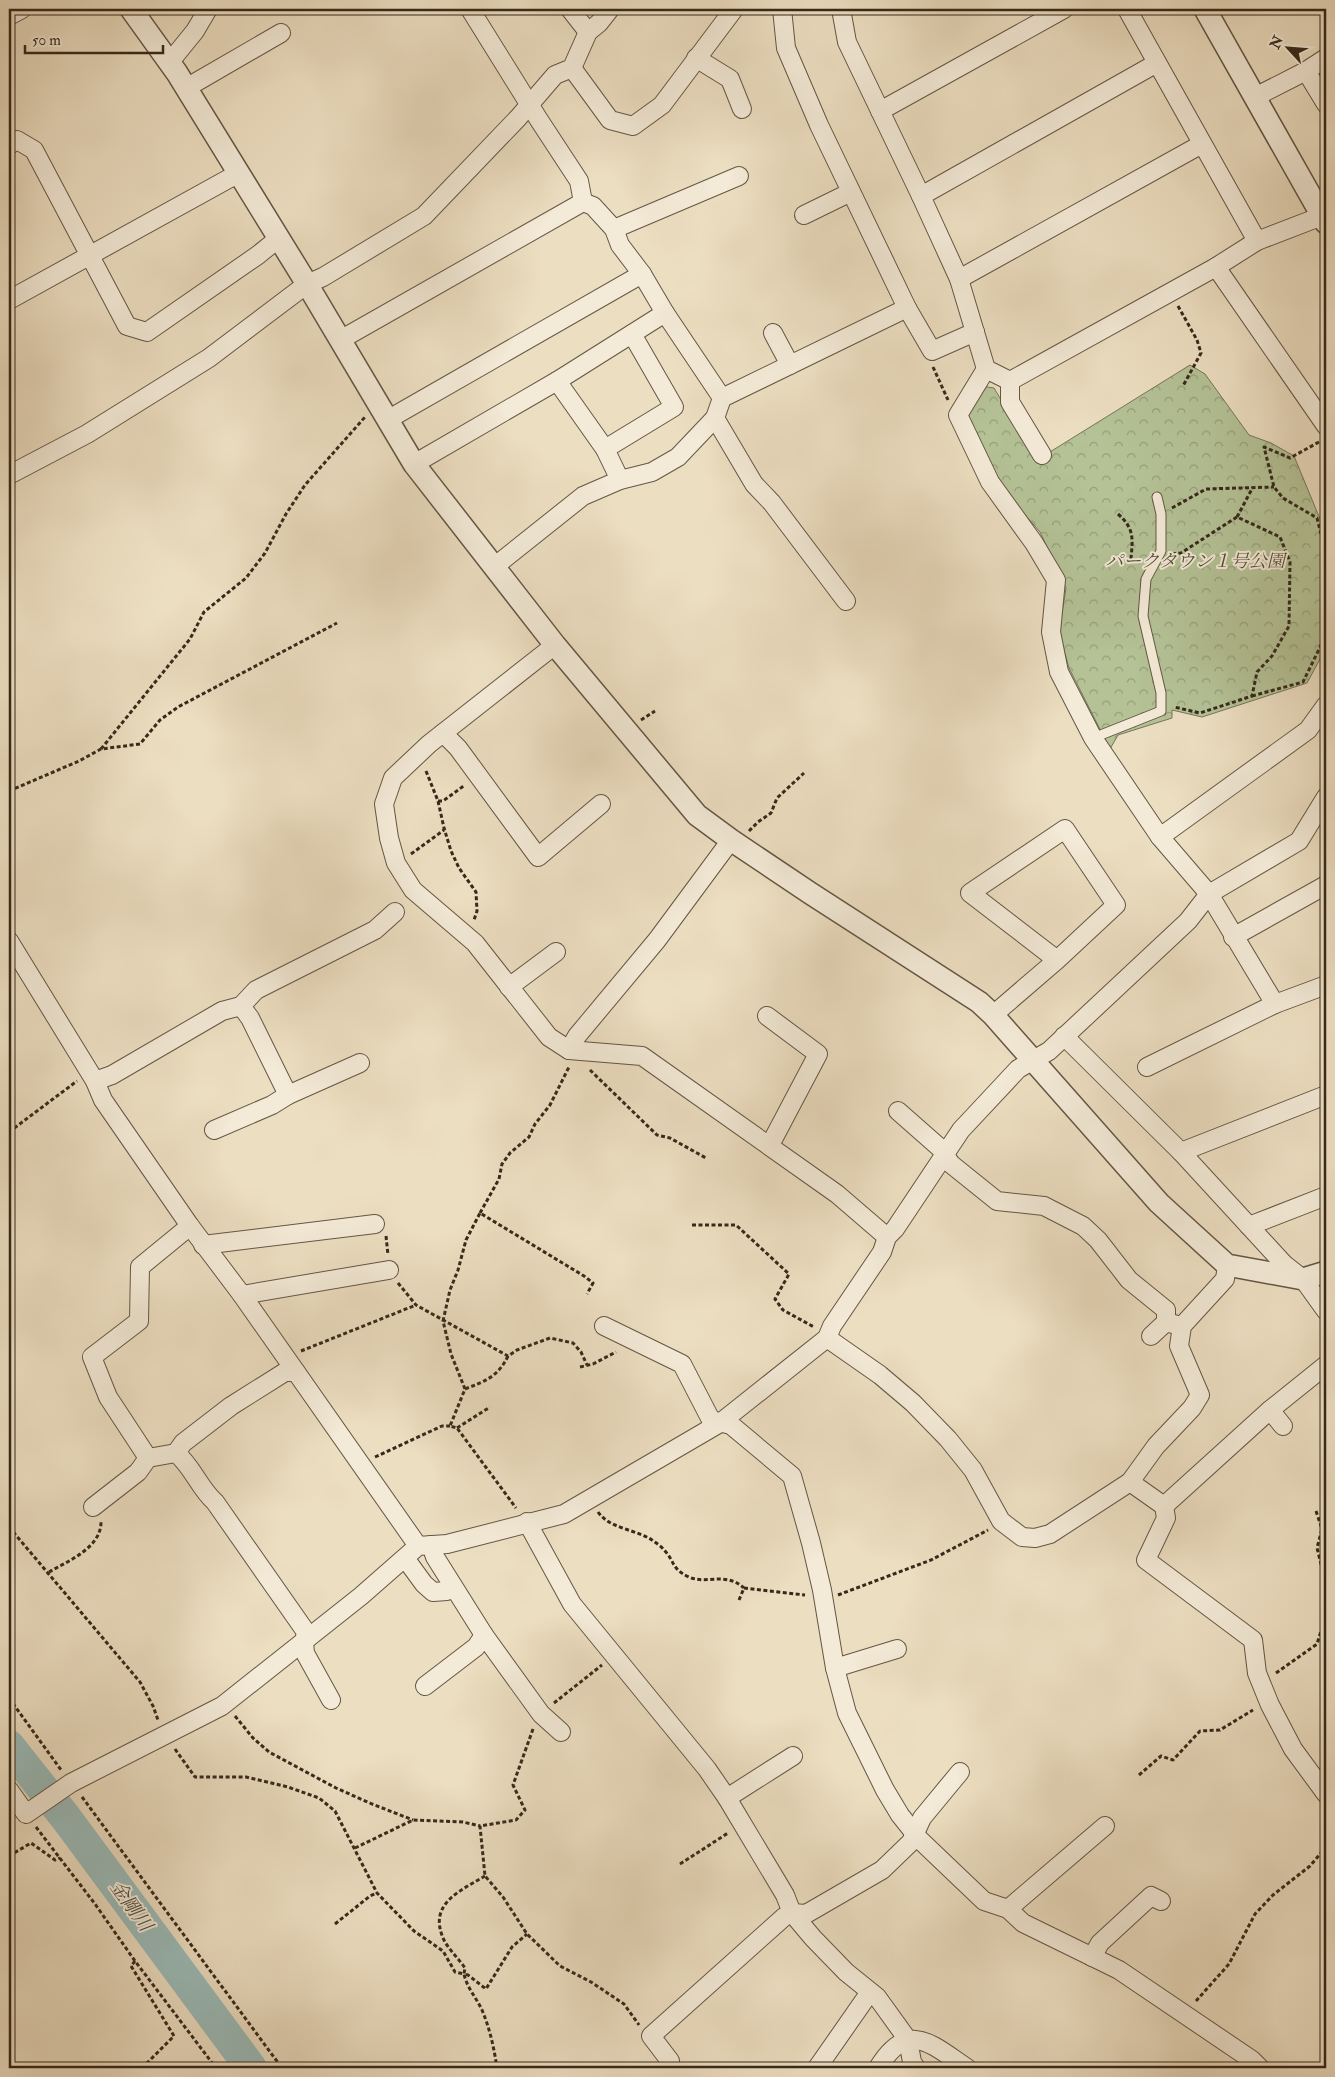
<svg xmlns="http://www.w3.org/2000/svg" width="1335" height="2077" viewBox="0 0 1335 2077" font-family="'IM FELL Double Pica','Noto Serif JP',serif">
	<defs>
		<pattern id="park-crowns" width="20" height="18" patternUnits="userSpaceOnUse" patternTransform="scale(1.25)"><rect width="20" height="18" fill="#b4c296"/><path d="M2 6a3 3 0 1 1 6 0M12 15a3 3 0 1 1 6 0" fill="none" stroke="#939e7a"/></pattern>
	</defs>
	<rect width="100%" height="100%" fill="#ecdec1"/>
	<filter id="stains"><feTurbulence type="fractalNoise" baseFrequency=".004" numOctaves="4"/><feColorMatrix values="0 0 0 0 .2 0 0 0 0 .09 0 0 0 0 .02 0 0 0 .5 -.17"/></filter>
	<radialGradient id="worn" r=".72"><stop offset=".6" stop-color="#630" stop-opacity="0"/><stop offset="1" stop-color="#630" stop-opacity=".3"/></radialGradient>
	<path fill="url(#park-crowns)" stroke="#757658" d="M 1190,365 L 1205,374 L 1249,435 L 1271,443 L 1294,456 L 1320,519 L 1326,540 L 1326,648 L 1307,683 L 1202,717 L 1172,710 L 1172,718 L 1118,735 L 1110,749 L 1069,668 L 1059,632 L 1066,588 L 1040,532 L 1008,495 L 993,471 L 966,416 L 981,386 L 994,388 L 1037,460 Z"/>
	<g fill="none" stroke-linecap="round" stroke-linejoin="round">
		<path stroke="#9abbb9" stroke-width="32" d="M 9,1746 L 66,1818 L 251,2068"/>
		<defs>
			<path id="service" d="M 1093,738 L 1161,711 L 1161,693 L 1143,616 L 1146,579 L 1161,551 L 1161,514 L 1157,497"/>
			<g id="minor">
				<path d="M 570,9 L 588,32"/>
				<path d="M 782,9 L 786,48 L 819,125 L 907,308"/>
				<path d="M 841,9 L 847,42 L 921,196 L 959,279 L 986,369 L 1010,381 L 1216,267 L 1257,241 L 1322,216"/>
				<path d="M 1127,9 L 1257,241"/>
				<path d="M 9,16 L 22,9"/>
				<path d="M 696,58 L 730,79 L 742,109"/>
				<path d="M 169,63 L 195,31 L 208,9"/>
				<path d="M 572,68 L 610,120 L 633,126 L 662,105 L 734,9"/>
				<path d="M 1306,71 L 1326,104"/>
				<path d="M 186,88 L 281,33"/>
				<path d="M 1255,97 L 1306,71 L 1326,58"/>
				<path d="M 880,111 L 1064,9"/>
				<path d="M 9,145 L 17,140 L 34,150 L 127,326 L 147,332 L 258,255 L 279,238"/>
				<path d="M 921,196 L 1157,63"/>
				<path d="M 804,215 L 851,192"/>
				<path d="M 614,229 L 739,176"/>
				<path d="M 1216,267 L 1326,426"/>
				<path d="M 959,279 L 1202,144"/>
				<path d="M 9,300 L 239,173"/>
				<path d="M 665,313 L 722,398"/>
				<path d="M 773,333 L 790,365"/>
				<path d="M 340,340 L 583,202"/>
				<path d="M 557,381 L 605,449 L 620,480"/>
				<path d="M 1010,381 L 1010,402 L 1042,455"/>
				<path d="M 715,418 L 754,484 L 772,503 L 846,601"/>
				<path d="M 387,420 L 642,274"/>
				<path d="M 605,449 L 674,407 L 632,334"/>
				<path d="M 414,464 L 557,381 L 665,313 L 642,274 L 620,245 L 614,229 L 593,206 L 583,202 L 579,181 L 539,120 L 470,9"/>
				<path d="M 9,475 L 87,434 L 209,358 L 307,284 L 323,277 L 424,216 L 518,118 L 555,75 L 572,68 L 588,32 L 599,23 L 610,9"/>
				<path d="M 494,567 L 583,496 L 620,480 L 652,472 L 678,457 L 715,418 L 722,398 L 907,308 L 932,351 L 975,332"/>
				<path d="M 555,645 L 429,744 L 393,778 L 384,804 L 389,838 L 396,863 L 413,890 L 475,943 L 549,1037 L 569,1050 L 642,1056 L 837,1194 L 887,1237"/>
				<path d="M 443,733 L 458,748 L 538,857 L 601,804"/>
				<path d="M 1160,837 L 1308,730 L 1326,705"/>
				<path d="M 1233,937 L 1326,885"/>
				<path d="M 9,941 L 95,1081 L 103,1100 L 190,1226 L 242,1295 L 418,1546"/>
				<path d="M 509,987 L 556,952"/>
				<path d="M 1275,1004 L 1326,985"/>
				<path d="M 241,1006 L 250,1018 L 288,1095 L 360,1063"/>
				<path d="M 993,1015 L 1057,960 L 1116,905 L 1065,829 L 970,893 L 1057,960"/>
				<path d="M 767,1016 L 818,1054 L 770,1145"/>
				<path d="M 1064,1036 L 1181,1152"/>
				<path d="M 569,1050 L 577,1036 L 657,940 L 731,840"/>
				<path d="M 1147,1067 L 1275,1004 L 1209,894 L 1299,841 L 1326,797"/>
				<path d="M 95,1081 L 112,1075 L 222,1011 L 241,1006 L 256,990 L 375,930 L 395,912"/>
				<path d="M 1326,1095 L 1181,1152 L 1284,1264 L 1303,1279 L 1326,1311"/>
				<path d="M 898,1111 L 940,1148 L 951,1164 L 997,1201 L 1044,1206 L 1083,1226 L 1098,1240 L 1129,1280 L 1166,1310 L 1166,1322"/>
				<path d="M 214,1130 L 272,1105 L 288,1095"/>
				<path d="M 1249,1226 L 1326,1196"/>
				<path d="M 203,1245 L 375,1224"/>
				<path d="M 242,1295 L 389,1270"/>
				<path d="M 604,1326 L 682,1364 L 711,1420 L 731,1425 L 792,1476 L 811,1543 L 822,1590 L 835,1668 L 847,1713 L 885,1790 L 900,1815 L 919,1839 L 984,1901 L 1008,1909 L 1023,1923 L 1119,1970 L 1252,2060 L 1260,2068"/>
				<path d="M 1151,1336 L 1166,1322 L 1177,1325"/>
				<path d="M 827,1338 L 880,1375 L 913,1403 L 948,1439 L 973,1470 L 1001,1521 L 1022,1537 L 1035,1538 L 1050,1534 L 1130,1482 L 1156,1446 L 1192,1408 L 1200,1395 L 1179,1346 L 1182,1326 L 1225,1279 L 1227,1265"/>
				<path d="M 1270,1410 L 1283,1426"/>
				<path d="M 176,1453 L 183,1443 L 231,1406 L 285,1372 L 296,1372"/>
				<path d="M 148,1458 L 108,1397 L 92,1357 L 139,1321 L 140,1267 L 190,1226"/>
				<path d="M 1130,1482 L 1164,1506 L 1166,1518 L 1146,1560 L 1253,1640 L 1257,1673 L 1270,1705 L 1293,1749 L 1326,1794"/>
				<path d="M 1164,1506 L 1270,1410 L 1326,1365"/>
				<path d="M 93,1507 L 138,1472 L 148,1458 L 176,1453 C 193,1467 199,1488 215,1502 L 306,1632 L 304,1642 L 305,1653 L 331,1700"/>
				<path d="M 527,1522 L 572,1604 L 707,1769 L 727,1798 L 785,1895 L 792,1913 L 813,1938 L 846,1972 L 877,1997 L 908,2040 L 912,2062 L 916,2068"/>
				<path d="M 431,1545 L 435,1557 L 484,1635"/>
				<path d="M 405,1558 L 424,1584 L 433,1592 L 447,1591 L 452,1587"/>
				<path d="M 835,1668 L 897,1649"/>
				<path d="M 425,1686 L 476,1647 L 484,1635 L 541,1714 L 561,1732"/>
				<path d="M 9,1790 L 26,1814 L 71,1783 L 222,1706 L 361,1596 L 418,1546 L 447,1544 L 564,1514 L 720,1423 L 827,1338 L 832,1326 L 882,1252 L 887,1237 L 895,1229 L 961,1130 L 1018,1069 L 1049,1051 L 1188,921 L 1209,894 L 1160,837 L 1093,738 L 1059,672 L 1051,632 L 1056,580 L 1034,543 L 990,482 L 958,415 L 986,369"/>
				<path d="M 727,1798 L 793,1756"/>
				<path d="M 1008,1909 L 1105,1826"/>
				<path d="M 1092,1957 L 1100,1943 L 1151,1896 L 1161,1901"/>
				<path d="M 670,2061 L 651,2036 L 784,1917 L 792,1913 L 806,1914 L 882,1870 L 911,1842 L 922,1818 L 960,1772"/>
				<path d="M 817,2068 L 870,1992"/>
				<path d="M 878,2068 C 908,2019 931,2044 967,2068"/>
			</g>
			<g id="tertiary">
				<path d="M 131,9 L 177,73 L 307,284 L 414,464 L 555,645 L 697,815 L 731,840 L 810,893 L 979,1002 L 993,1015 L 1159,1203 L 1227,1265 L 1303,1279 L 1326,1272"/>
				<path d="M 1205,9 L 1326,223"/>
			</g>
		</defs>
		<use href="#service" stroke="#645644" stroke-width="11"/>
		<use href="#minor" stroke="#645644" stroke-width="20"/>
		<use href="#tertiary" stroke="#645644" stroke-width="24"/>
		<g stroke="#36291b" stroke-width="3" stroke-dasharray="4 2.5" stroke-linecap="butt">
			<path d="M 1178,306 L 1197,340 L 1201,353 L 1183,386"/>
			<path d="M 933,367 L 948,400"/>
			<path d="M 1319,442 L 1290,458 L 1264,447 L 1274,487 L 1283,498 L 1317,518 L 1326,554"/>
			<path d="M 1172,508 L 1206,489 L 1274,487"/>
			<path d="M 1118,514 C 1134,528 1133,538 1131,558 L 1140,563"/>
			<path d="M 1237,517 L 1253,487"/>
			<path d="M 1172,554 L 1181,553 L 1237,517 L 1280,537 L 1290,562 L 1289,626 L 1272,656 L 1257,672 L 1252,696 L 1200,713 L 1174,707"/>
			<path d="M 1252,696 L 1303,682 L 1326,635"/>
			<path d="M 641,720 L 655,711"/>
			<path d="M 101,749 L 190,639 L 204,612 L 246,578 L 265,553 L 286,514 L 305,485 L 365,417"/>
			<path d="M 426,771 L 438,801 L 444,828 L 451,851 L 459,868 L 476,892 L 477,911 L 474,920"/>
			<path d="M 9,791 L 79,761 L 101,749 L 140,744 L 160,720 L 178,707 L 337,623"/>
			<path d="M 438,801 L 443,801 L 465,785"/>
			<path d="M 749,831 L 758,822 L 771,813 L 777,798 L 804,773"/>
			<path d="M 411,854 L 444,830"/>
			<path d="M 590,1070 L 657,1135 L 670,1138 L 706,1158"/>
			<path d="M 9,1132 L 77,1081"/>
			<path d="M 480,1213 L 499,1179 L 502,1164 L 510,1153 L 529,1137 L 535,1124 L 550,1105 L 569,1067"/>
			<path d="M 692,1225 L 736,1225 L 789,1274 L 775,1299 L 783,1310 L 814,1327"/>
			<path d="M 386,1236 L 388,1255"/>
			<path d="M 398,1283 L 416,1305 L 508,1356 L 517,1350 L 550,1338 L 573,1343 L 581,1352 L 587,1365"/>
			<path d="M 301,1351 L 416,1305"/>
			<path d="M 508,1356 C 498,1377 485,1381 465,1389 L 450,1426 L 457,1428 L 516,1508"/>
			<path d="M 580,1367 L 593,1364 L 616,1352"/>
			<path d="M 465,1389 L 451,1354 L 443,1321 L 450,1290 L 458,1270 L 466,1240 L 480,1213 L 584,1276 L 593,1283 L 587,1294"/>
			<path d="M 457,1428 L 490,1407"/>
			<path d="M 375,1457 L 442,1426 L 450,1426"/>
			<path d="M 1316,1511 L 1322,1529 L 1317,1548 L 1325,1580 L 1326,1598"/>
			<path d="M 598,1512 C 610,1529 635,1529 652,1540 C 656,1543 661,1546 664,1550 C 675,1561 671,1569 689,1577 C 707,1585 725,1571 744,1588"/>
			<path d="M 9,1527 L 140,1682 L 153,1706 L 158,1720"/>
			<path d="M 49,1572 C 68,1561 101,1548 101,1522"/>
			<path d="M 838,1595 L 931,1560 L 988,1530"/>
			<path d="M 739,1600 L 744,1588 L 805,1595"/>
			<path d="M 1276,1673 L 1317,1644 L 1326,1615"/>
			<path d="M 9,1698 L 61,1770"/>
			<path d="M 554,1703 L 602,1665"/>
			<path d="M 235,1716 L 253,1738 L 269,1752 L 336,1788 L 372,1804 L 413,1820"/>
			<path d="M 533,1729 L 513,1785 L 525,1810 L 516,1820 L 480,1826 L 485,1876 L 503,1897 L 527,1934 L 560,1966 L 591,1982 L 624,2004 L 639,2025"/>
			<path d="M 175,1749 L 195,1777 L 246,1777 L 288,1787 L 319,1798 L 335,1811 L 377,1893 L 414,1931 L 443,1951 L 455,1972 L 464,1974 C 467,1988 476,1997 482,2010 C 490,2029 494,2048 497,2068"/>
			<path d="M 1139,1775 L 1161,1756 L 1173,1760 L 1200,1731 L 1220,1730 L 1253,1710"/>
			<path d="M 82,1797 L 282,2068"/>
			<path d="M 36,1827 L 95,1904 L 135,1961 L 216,2068"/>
			<path d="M 355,1848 L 413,1820 L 463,1822 L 480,1826"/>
			<path d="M 9,1856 L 31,1843 L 55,1860 L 60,1858"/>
			<path d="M 680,1864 L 728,1833"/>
			<path d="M 485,1876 C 460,1891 427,1904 444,1940 C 449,1950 459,1959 465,1968 L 464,1974 L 468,1975 L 486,1989 L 512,1947 L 527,1934"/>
			<path d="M 335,1924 L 370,1896 L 377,1893"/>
			<path d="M 135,1961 L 131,1966 L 174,2036 L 147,2063 L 144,2068"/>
			<path d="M 1196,2001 L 1229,1964 L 1255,1914 L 1273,1895 L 1310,1866 L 1326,1847"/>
		</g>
		<use href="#service" stroke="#f3ead7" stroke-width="9"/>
		<use href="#minor" stroke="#f3ead7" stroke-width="18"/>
		<use href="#tertiary" stroke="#f3ead7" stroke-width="21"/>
	</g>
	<g text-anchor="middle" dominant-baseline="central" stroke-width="4" stroke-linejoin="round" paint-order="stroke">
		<g font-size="18" font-style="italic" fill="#564f3a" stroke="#f3ead7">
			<text x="1195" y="561">パークタウン１号公園</text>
		</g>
		<g font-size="19" font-style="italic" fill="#4f4e42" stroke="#f3ead7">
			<text transform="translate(131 1906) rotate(54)">金剛川</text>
		</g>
	</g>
	<rect width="1335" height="2077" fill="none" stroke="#ecdec1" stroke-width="30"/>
	<rect x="10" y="10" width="1315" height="2057" fill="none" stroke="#36291b" stroke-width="2.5"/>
	<rect x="15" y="15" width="1305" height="2047" fill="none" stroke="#36291b"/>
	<g transform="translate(1288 48) rotate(296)" stroke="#f3ead7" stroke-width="4" paint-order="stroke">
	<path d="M0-4L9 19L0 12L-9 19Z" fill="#36291b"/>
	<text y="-8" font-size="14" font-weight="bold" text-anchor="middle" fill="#36291b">N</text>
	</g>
	<path d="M25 45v8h138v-8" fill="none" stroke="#36291b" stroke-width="2.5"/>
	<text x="32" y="45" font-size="15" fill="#36291b" stroke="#f3ead7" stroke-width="4" paint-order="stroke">50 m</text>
	<rect width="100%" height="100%" filter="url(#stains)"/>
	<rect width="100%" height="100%" fill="url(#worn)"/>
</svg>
